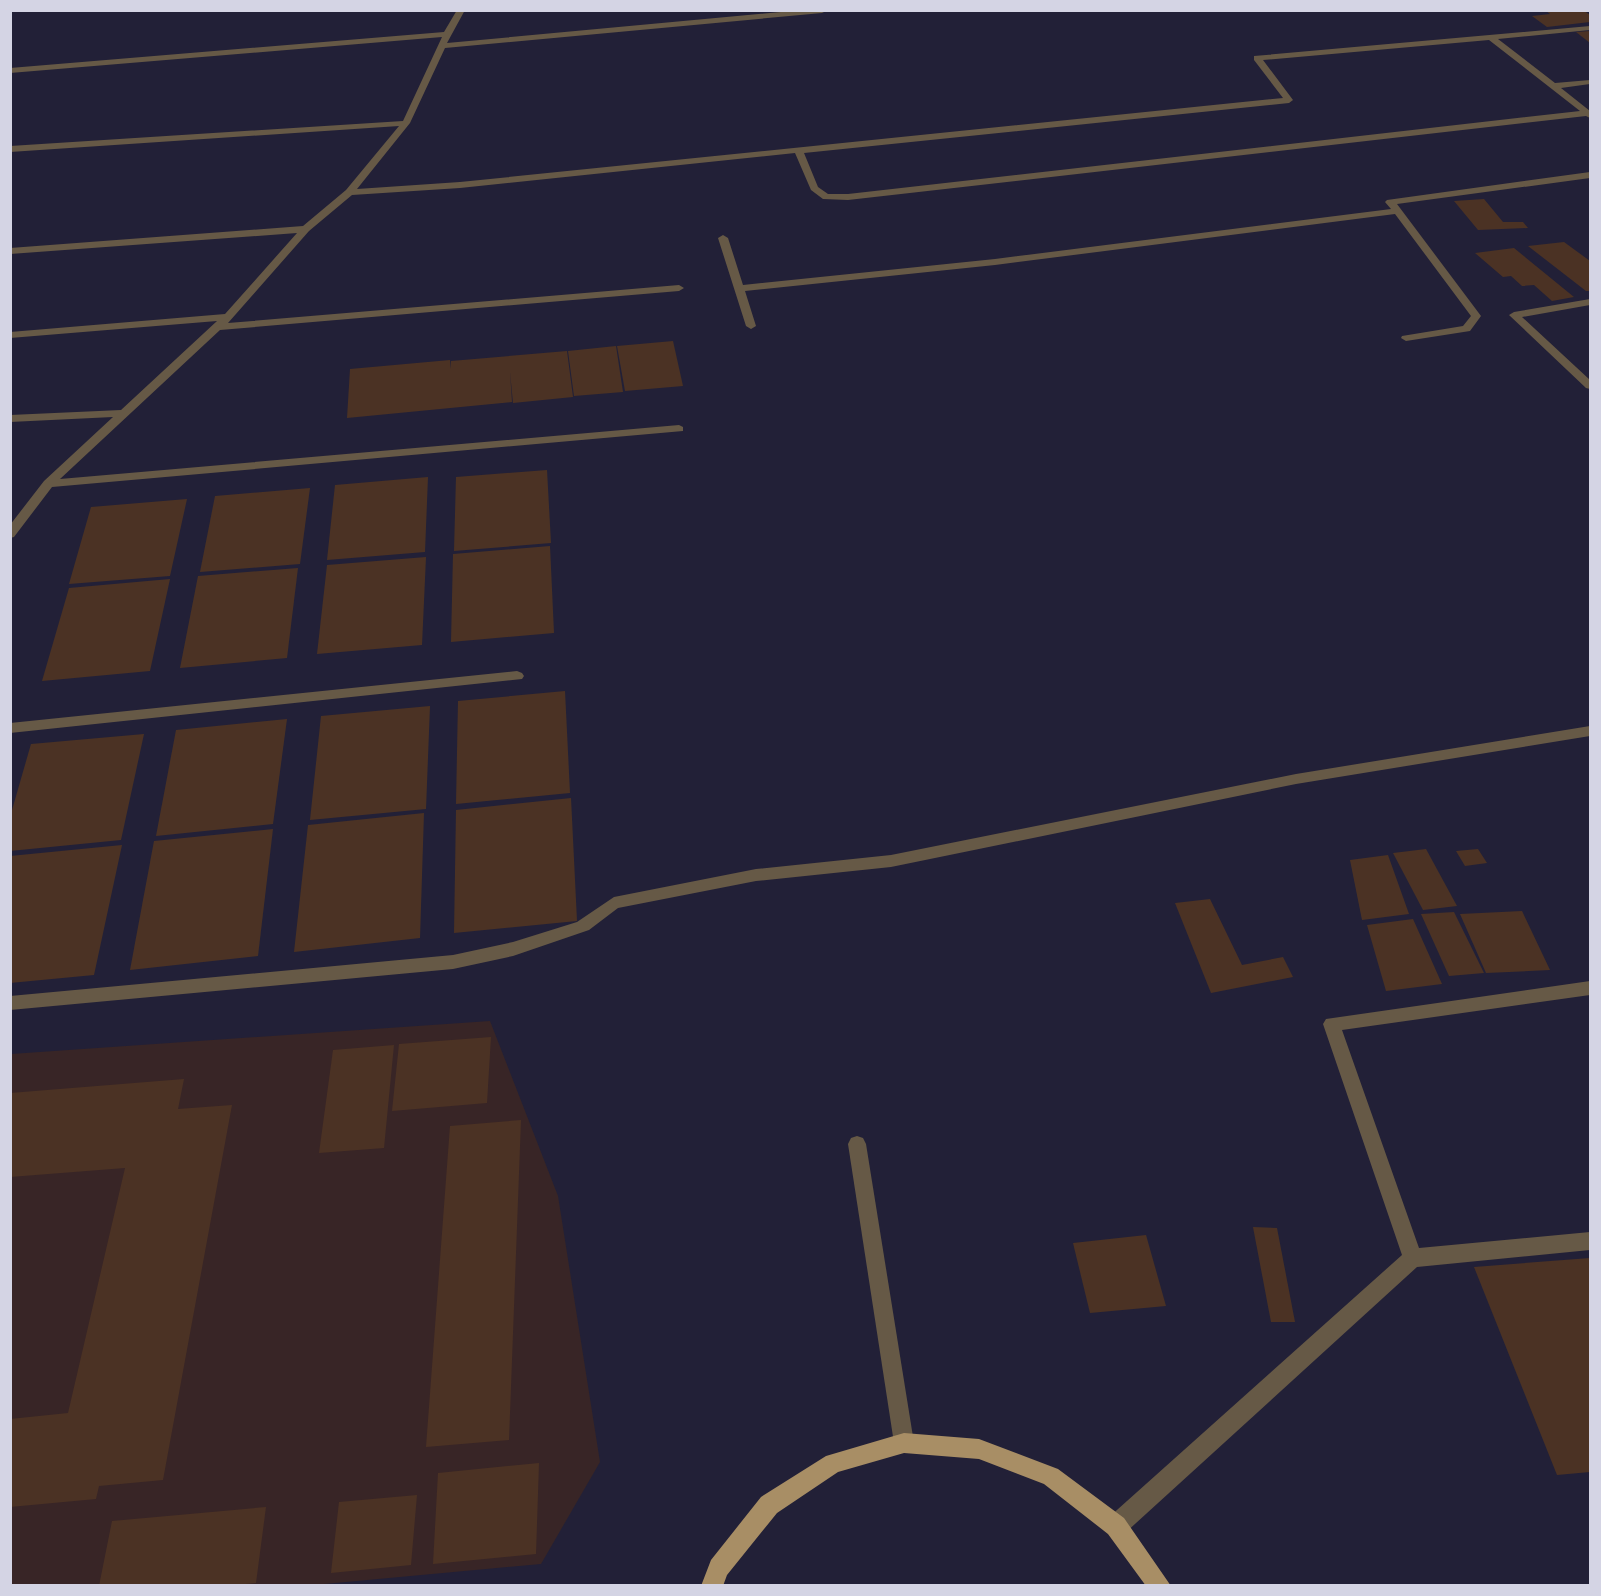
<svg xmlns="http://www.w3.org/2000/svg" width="1601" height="1596" viewBox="0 0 1601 1596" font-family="Poppins,sans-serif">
	<rect width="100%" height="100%" fill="#222037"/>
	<path fill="#382526" d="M 490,1021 L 558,1196 L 600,1462 L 541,1564 L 303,1586 L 11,1586 L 11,1054 Z"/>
	<g fill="#4b3224">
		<path d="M 1545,10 L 1583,10 L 1590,15 L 1590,22 L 1547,27 L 1532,16 L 1550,14 Z"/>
		<path d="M 1590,31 L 1590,43 L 1576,32 Z"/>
		<path d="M 1484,199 L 1503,222 L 1523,222 L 1528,228 L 1478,230 L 1454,201 Z"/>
		<path d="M 1564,242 L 1590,261 L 1590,291 L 1586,291 L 1528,246 Z"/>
		<path d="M 1514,248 L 1574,297 L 1552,301 L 1534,285 L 1522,286 L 1511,276 L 1503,277 L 1475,253 Z"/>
		<path d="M 673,341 L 683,386 L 625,391 L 617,346 Z"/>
		<path d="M 616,346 L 623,392 L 574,396 L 568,351 Z"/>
		<path d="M 567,351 L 573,397 L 513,403 L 510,372 L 512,402 L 347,418 L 350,369 L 450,360 L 451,369 L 451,361 Z"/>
		<path d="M 547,470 L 551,543 L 454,551 L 456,477 Z"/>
		<path d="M 428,477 L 425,552 L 327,560 L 335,485 Z"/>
		<path d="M 310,488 L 300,564 L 200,572 L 215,496 Z"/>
		<path d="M 187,499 L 170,576 L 69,584 L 91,507 Z"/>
		<path d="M 550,546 L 554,633 L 451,642 L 453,554 Z"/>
		<path d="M 426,557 L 422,645 L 317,654 L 327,565 Z"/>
		<path d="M 298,568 L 287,658 L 180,668 L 198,576 Z"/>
		<path d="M 170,579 L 150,671 L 42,681 L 69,588 Z"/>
		<path d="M 565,691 L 570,793 L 456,804 L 458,701 Z"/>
		<path d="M 430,706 L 426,809 L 310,820 L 321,716 Z"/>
		<path d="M 287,719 L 273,824 L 156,836 L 176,730 Z"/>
		<path d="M 144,734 L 121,840 L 10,851 L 10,817 L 31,744 Z"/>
		<path d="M 571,798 L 577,921 L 454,933 L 456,810 Z"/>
		<path d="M 424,813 L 420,938 L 294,952 L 308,825 Z"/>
		<path d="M 273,829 L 258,956 L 130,970 L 154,841 Z"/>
		<path d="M 122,845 L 94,975 L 10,983 L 10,856 Z"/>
		<path d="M 1426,849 L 1457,906 L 1423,910 L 1393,853 Z"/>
		<path d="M 1478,849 L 1487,863 L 1465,866 L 1456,851 Z"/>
		<path d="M 1388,855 L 1409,914 L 1362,920 L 1350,860 Z"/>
		<path d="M 1210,899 L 1242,965 L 1283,957 L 1293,977 L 1211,993 L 1175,903 Z"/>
		<path d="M 1522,911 L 1550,970 L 1486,973 L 1460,914 Z"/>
		<path d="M 1454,912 L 1484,973 L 1449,976 L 1421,914 Z"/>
		<path d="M 1413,919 L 1442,984 L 1386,991 L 1367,925 Z"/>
		<path d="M 491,1037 L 487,1103 L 392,1111 L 399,1044 Z"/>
		<path d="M 394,1045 L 384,1148 L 319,1153 L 333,1050 Z"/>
		<path d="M 184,1079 L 178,1109 L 232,1105 L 163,1480 L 99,1486 L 96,1499 L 10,1507 L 10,1419 L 68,1413 L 125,1168 L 10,1177 L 10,1093 Z"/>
		<path d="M 521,1120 L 509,1440 L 426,1447 L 450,1126 Z"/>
		<path d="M 1253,1227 L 1277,1228 L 1295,1322 L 1271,1322 Z"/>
		<path d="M 1146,1235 L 1166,1306 L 1090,1313 L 1073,1243 Z"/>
		<path d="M 1590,1258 L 1590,1472 L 1557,1475 L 1474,1267 Z"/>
		<path d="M 539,1463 L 536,1554 L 433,1564 L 438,1473 Z"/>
		<path d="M 417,1495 L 411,1565 L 331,1573 L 339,1502 Z"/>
		<path d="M 266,1507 L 256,1583 L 226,1586 L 99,1586 L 112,1521 Z"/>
	</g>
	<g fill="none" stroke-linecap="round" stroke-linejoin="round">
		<g fill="#665946" fill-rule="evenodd">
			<path d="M 457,10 L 465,10 L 447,43 L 802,10 L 826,11 L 822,13 L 445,48 L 410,123 L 357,189 L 460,182 L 1283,98 L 1254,60 L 1254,56 L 1590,26 L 1590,30 L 1498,39 L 1555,83 L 1590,80 L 1590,84 L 1561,88 L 1590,111 L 1590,118 L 1586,116 L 848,200 L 823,199 L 811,190 L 795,153 L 460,188 L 352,195 L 309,231 L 228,323 L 679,285 L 684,288 L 679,291 L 220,330 L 60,479 L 679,425 L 683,427 L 683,431 L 52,487 L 14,537 L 10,538 L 10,525 L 44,481 L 113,417 L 10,422 L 10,415 L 121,410 L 217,321 L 10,338 L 10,332 L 225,314 L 297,233 L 10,254 L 10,248 L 303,226 L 346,190 L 399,126 L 10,152 L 10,146 L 403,121 L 442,37 L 10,73 L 10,68 L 444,32 ZM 1489,40 L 1580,111 L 848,194 L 828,194 L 818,187 L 804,153 L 1289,103 L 1293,100 L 1263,60 Z"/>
			<path d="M 1590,172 L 1590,178 L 1397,204 L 1481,316 L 1470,331 L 1406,341 L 1401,338 L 1402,336 L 1463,326 L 1471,316 L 1395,214 L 995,265 L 745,291 L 756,326 L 751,329 L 746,326 L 718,238 L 723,235 L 728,238 L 743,285 L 995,259 L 1391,209 L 1385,202 L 1387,200 Z"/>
			<path d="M 1590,299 L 1590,305 L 1522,317 L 1590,380 L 1590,389 L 1586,388 L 1509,315 L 1514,312 Z"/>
			<path d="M 517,671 L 522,673 L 524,676 L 522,679 L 10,733 L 10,723 Z"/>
			<path d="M 1590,726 L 1590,736 L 1296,784 L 891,867 L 756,881 L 618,908 L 589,930 L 513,956 L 453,969 L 10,1010 L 10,996 L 453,955 L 513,942 L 577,922 L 614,897 L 756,869 L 891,855 L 1296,774 Z"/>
			<path d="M 1590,981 L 1590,995 L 1342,1030 L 1419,1248 L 1590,1232 L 1590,1250 L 1417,1267 L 1124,1534 L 1116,1537 L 1108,1534 L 1105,1526 L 1108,1518 L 1402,1255 L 1323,1024 L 1326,1019 Z"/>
			<path d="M 857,1136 L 863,1138 L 866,1144 L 914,1443 L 911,1450 L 904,1453 L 897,1450 L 894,1443 L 848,1144 L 851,1138 Z"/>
		</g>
		<path fill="#a88e65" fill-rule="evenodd" d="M 904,1433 L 979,1439 L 1058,1469 L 1124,1518 L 1171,1586 L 1146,1586 L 1108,1534 L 1044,1484 L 979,1459 L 904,1453 L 838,1472 L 777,1513 L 727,1575 L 723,1586 L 701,1586 L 711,1560 L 761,1497 L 826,1456 Z"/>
	</g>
	<rect width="1601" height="1596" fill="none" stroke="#d4d4e4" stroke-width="24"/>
</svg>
